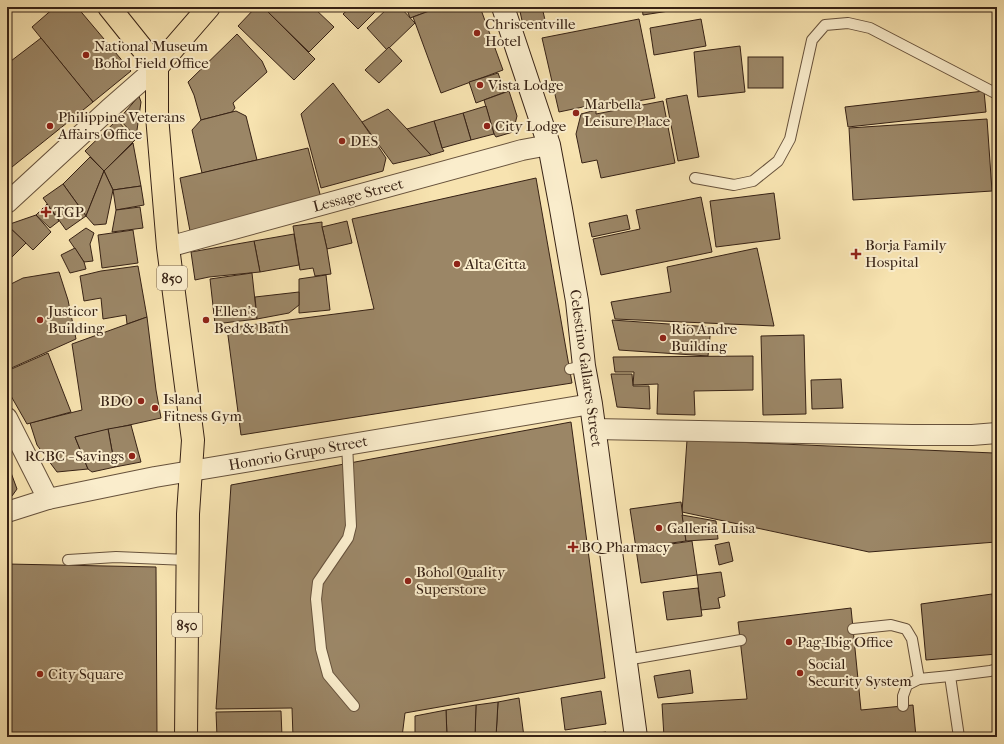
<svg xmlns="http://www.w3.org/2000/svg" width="1004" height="744" viewBox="0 0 1004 744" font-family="'IM FELL French Canon',serif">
	<rect width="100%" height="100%" fill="#f7e3b0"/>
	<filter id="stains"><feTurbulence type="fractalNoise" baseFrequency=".005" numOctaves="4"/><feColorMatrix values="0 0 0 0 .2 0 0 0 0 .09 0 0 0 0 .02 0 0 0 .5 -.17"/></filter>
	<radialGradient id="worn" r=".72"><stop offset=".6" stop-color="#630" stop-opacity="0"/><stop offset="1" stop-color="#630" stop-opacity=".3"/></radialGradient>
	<g fill="#9b8666" stroke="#372215">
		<path d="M 55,7 L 77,7 L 131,71 L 93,102 L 32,27 Z"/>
		<path d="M 256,7 L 263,7 L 315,59 L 294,80 L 238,26 Z"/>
		<path d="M 267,7 L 313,7 L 334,27 L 309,52 L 265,9 Z"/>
		<path d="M 351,7 L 380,7 L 358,29 L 343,14 Z"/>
		<path d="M 389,7 L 400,7 L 415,23 L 387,50 L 367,28 Z"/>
		<path d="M 406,7 L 440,7 L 410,18 Z"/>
		<path d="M 440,7 L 480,7 L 503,70 L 441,93 L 413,17 Z"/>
		<path d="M 519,7 L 542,7 L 545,20 L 523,25 Z"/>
		<path d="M 642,7 L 695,7 L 643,15 Z"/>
		<path d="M 639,19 L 655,98 L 597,108 L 597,104 L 559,112 L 542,38 Z"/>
		<path d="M 701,19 L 706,46 L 654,55 L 650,28 Z"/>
		<path d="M 237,34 L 262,61 L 267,72 L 233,103 L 235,108 L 232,112 L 201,120 L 194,95 L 188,82 Z"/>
		<path d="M 41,38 L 93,102 L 7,171 L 7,64 Z"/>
		<path d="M 740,46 L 745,92 L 698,97 L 694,52 Z"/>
		<path d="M 389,47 L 402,61 L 379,83 L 365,70 Z"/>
		<rect x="748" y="57" width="35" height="31"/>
		<path d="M 498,73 L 505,92 L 476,103 L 469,82 Z"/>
		<path d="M 333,83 L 362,122 L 386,158 L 383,171 L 321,188 L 301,114 Z"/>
		<path d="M 509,91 L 517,116 L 513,132 L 496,137 L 494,134 L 484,100 Z"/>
		<path d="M 984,91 L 986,112 L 848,127 L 845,107 Z"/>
		<path d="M 687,95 L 699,157 L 678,161 L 666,99 Z"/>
		<path d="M 139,96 L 141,102 L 136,137 L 119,119 Z"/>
		<path d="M 663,101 L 675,163 L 601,178 L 597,160 L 582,163 L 576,134 L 581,114 L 596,110 L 596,114 Z"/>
		<path d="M 486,106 L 494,134 L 471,140 L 463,113 Z"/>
		<path d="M 388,109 L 407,129 L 431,155 L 393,164 L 362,122 Z"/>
		<path d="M 236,111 L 246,116 L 257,160 L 202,173 L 192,130 L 201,120 Z"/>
		<path d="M 463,113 L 471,140 L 442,148 L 434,121 Z"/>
		<path d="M 987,119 L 992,191 L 853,200 L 849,128 Z"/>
		<path d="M 117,120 L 135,140 L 104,171 L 85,151 Z"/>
		<path d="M 434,121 L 442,148 L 444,151 L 431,155 L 407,129 Z"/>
		<path d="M 993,142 L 997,142 L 997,185 Z"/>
		<path d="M 133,143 L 141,186 L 113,190 L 104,171 Z"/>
		<path d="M 308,148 L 321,198 L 190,231 L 180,178 Z"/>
		<path d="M 90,157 L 104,171 L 86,216 L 63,184 Z"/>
		<path d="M 104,171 L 113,190 L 106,224 L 94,225 L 86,216 Z"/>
		<path d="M 536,178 L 572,383 L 241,435 L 227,328 L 374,309 L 352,219 Z"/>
		<path d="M 63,184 L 86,216 L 66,230 L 43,198 Z"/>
		<path d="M 141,186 L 144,205 L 116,210 L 113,190 Z"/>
		<path d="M 774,193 L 780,239 L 716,247 L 710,201 Z"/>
		<path d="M 701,197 L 712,252 L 601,275 L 593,239 L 640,229 L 636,210 Z"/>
		<path d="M 47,204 L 59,221 L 50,228 L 36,215 Z"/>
		<path d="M 140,207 L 143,228 L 112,232 L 116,210 Z"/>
		<path d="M 36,215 L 51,232 L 33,250 L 7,225 Z"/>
		<path d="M 627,215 L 630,229 L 592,237 L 589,223 Z"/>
		<path d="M 347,221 L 352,243 L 327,249 L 322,227 Z"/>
		<path d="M 322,222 L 322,227 L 327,249 L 331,274 L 315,276 L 313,268 L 300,270 L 293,226 Z"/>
		<path d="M 7,225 L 26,243 L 10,259 L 7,255 Z"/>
		<path d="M 86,228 L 94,233 L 90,244 L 93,261 L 84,262 L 69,240 Z"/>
		<path d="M 133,230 L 138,263 L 102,268 L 98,235 Z"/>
		<path d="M 294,234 L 299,265 L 260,272 L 254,241 Z"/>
		<path d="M 254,241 L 260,272 L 209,277 L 195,280 L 191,252 Z"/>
		<path d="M 75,248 L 84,262 L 86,269 L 70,273 L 61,255 Z"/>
		<path d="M 757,248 L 774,326 L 615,319 L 611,302 L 671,292 L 667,267 Z"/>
		<path d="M 138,266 L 147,317 L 127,324 L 126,315 L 103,319 L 101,298 L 84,301 L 80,276 L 101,271 Z"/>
		<path d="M 59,272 L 68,300 L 76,339 L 7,370 L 7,286 L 23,278 Z"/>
		<path d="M 252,273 L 257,319 L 215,324 L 210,279 Z"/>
		<path d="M 326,275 L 330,310 L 299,313 L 299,279 Z"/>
		<path d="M 299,292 L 299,305 L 289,313 L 257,319 L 255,297 Z"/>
		<path d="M 147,317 L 156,390 L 161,418 L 75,437 L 88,469 L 57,472 L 37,445 L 30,423 L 82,410 L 72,344 Z"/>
		<path d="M 612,320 L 711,327 L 708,356 L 619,350 Z"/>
		<path d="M 804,335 L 806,414 L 763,415 L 761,336 Z"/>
		<path d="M 48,353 L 71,412 L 27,424 L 7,389 L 7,371 Z"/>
		<path d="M 753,356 L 753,390 L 694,391 L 695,415 L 657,414 L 658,384 L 633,385 L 634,372 L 615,372 L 613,357 Z"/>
		<path d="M 611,374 L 632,374 L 633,386 L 649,386 L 650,409 L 617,407 Z"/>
		<path d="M 841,379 L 843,408 L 812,409 L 811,380 Z"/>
		<path d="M 571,422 L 605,678 L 405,713 L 402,737 L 293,737 L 292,708 L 216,709 L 231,485 Z"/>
		<path d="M 131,425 L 141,462 L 115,467 L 108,429 Z"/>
		<path d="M 108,429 L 115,467 L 92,472 L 88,469 L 75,437 Z"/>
		<path d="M 687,440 L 994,453 L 996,542 L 869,552 L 682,512 Z"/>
		<path d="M 10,470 L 17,489 L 12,496 L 7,497 L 7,471 Z"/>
		<path d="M 681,502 L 686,541 L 636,548 L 630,509 Z"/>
		<path d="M 682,515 L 716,521 L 718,539 L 686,541 Z"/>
		<path d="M 692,541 L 697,575 L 641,583 L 636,549 Z"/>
		<path d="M 729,542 L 733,561 L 719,565 L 715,545 Z"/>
		<path d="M 7,564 L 156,567 L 157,737 L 7,737 Z"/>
		<path d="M 721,572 L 725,596 L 718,598 L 720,608 L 701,610 L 697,575 Z"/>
		<path d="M 698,588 L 702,616 L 667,620 L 663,592 Z"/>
		<path d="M 992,594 L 997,628 L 997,654 L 926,660 L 921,604 Z"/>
		<path d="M 851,608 L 861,710 L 913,705 L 916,737 L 664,737 L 662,704 L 747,699 L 738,622 Z"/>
		<path d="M 690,670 L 693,693 L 658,698 L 654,676 Z"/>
		<path d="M 601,691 L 606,724 L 565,730 L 561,698 Z"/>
		<path d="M 519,698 L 524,737 L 496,737 L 498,702 Z"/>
		<path d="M 498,702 L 496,737 L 475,737 L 476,705 Z"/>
		<path d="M 476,705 L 475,737 L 447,737 L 446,710 Z"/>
		<path d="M 446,710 L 447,737 L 415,737 L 415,716 Z"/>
		<path d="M 281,711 L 282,737 L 217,737 L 216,712 Z"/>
		<path d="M 606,732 L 607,737 L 567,737 Z"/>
		<path d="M 553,735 L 554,737 L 533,737 Z"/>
	</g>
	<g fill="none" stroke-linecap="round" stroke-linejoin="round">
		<defs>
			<g id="service">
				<path d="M 695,178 L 734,185 L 753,181 L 778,161 L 790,139 L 812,40 L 825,25 L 848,23 L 870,28 L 997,94"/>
				<path d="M 570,369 L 584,366"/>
				<path d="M 347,444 L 351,526 L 348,538 L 318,582 L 316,599 L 321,649 L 328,675 L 354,706"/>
				<path d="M 68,560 L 116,557 L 187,560"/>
				<path d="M 853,629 L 891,625 L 906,629 L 912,639 L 919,679"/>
				<path d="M 626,660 L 741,640"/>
				<path d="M 950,676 L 959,737"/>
				<path d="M 903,706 L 903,696 L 907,685 L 919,679 L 950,676 L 990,671 L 997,669"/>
			</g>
			<g id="minor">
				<path d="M 7,203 L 109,109 L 157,67"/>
				<path d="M 168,247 L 522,150 L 549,145"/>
				<path d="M 7,418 L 48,499"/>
				<path d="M 594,429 L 912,435 L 972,435 L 997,433"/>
				<path d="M 7,512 L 48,499 L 155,477 L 591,404"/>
			</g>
			<path id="secondary" d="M 503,7 L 549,145 L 561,209 L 577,301 L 584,366 L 591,404 L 636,737"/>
			<g id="primary">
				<path d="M 109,7 L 157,67"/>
				<path d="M 157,67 L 157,116 L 168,247 L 193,440 L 188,514 L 186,737"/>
				<path d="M 157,67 L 209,7"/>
			</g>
		</defs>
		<use href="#service" stroke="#67523c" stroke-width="12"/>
		<use href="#minor" stroke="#67523c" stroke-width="22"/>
		<use href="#secondary" stroke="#372215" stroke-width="24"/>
		<use href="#primary" stroke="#372215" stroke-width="24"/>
		<use href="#service" stroke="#faedcc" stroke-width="10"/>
		<use href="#minor" stroke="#faedcc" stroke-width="20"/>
		<use href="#secondary" stroke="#faedcc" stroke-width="22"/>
		<use href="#primary" stroke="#f7e3b0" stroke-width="22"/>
	</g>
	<g fill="#8f2418" stroke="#faedcc" stroke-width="1.5">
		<circle cx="477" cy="33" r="4"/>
		<circle cx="86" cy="55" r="4"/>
		<circle cx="480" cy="85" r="4"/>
		<circle cx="576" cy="113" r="4"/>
		<circle cx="50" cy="126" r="4"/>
		<circle cx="487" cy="126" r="4"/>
		<circle cx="342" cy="141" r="4"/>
		<path d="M44 206h4v4h4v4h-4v4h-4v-4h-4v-4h4z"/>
		<path d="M854 248h4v4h4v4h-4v4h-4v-4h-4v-4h4z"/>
		<circle cx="457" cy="264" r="4"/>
		<circle cx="40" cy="320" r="4"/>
		<circle cx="206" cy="320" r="4"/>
		<circle cx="663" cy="338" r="4"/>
		<circle cx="141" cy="401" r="4"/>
		<circle cx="155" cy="408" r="4"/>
		<circle cx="132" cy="456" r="4"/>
		<circle cx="659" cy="528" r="4"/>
		<path d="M571 541h4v4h4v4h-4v4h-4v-4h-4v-4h4z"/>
		<circle cx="408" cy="581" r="4"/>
		<circle cx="789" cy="642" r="4"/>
		<circle cx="800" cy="673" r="4"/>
		<circle cx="40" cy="674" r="4"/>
	</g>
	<g text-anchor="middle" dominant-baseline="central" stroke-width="4" stroke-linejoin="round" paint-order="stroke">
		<g fill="#faedcc" stroke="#725f4c" stroke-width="1">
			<rect x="157" y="266" width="30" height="24" rx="3"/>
			<rect x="172" y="613" width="30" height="24" rx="3"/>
		</g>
		<g font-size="14" font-weight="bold" fill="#372215">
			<text x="172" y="278">850</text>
			<text x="187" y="625">850</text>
		</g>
		<g font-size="15" fill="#372215" stroke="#faedcc" text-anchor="start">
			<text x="485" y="24">Chriscentville<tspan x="485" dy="17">Hotel</tspan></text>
			<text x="94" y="46">National Museum<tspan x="94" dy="17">Bohol Field Office</tspan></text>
			<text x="488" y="85">Vista Lodge</text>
			<text x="584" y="104">Marbella<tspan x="584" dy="17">Leisure Place</tspan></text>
			<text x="58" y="117">Philippine Veterans<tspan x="58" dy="17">Affairs Office</tspan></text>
			<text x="495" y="126">City Lodge</text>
			<text x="350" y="141">DES</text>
			<text x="54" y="212">TGP</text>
			<text x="865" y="245">Borja Family<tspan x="865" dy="17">Hospital</tspan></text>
			<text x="465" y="264">Alta Citta</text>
			<text x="48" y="311">Justicor<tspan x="48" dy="17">Building</tspan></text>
			<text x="214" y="311">Ellen's<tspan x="214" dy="17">Bed &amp; Bath</tspan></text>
			<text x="671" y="329">Rio Andre<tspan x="671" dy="17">Building</tspan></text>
			<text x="163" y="399">Island<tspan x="163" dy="17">Fitness Gym</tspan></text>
			<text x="133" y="401" text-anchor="end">BDO</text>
			<text x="124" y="456" text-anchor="end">RCBC - Savings</text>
			<text x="667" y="528">Galleria Luisa</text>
			<text x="581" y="547">BQ Pharmacy</text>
			<text x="416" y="572">Bohol Quality<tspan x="416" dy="17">Superstore</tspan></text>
			<text x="797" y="642">Pag-Ibig Office</text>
			<text x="808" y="664">Social<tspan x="808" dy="17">Security System</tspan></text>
			<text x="48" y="674">City Square</text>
		</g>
		<g font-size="15" fill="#372215" stroke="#faedcc">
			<text transform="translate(358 195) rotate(-15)">Lessage Street</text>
			<text transform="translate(586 368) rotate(82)">Celestino Gallares Street</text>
			<text transform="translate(298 453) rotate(-10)">Honorio Grupo Street</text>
		</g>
	</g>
	<rect width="1004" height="744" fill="none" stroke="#f7e3b0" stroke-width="24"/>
	<rect x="8" y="8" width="988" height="728" fill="none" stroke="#372215" stroke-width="2"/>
	<rect x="12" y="12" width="980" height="720" fill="none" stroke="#372215"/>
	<rect width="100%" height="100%" filter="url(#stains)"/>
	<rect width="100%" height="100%" fill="url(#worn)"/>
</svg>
